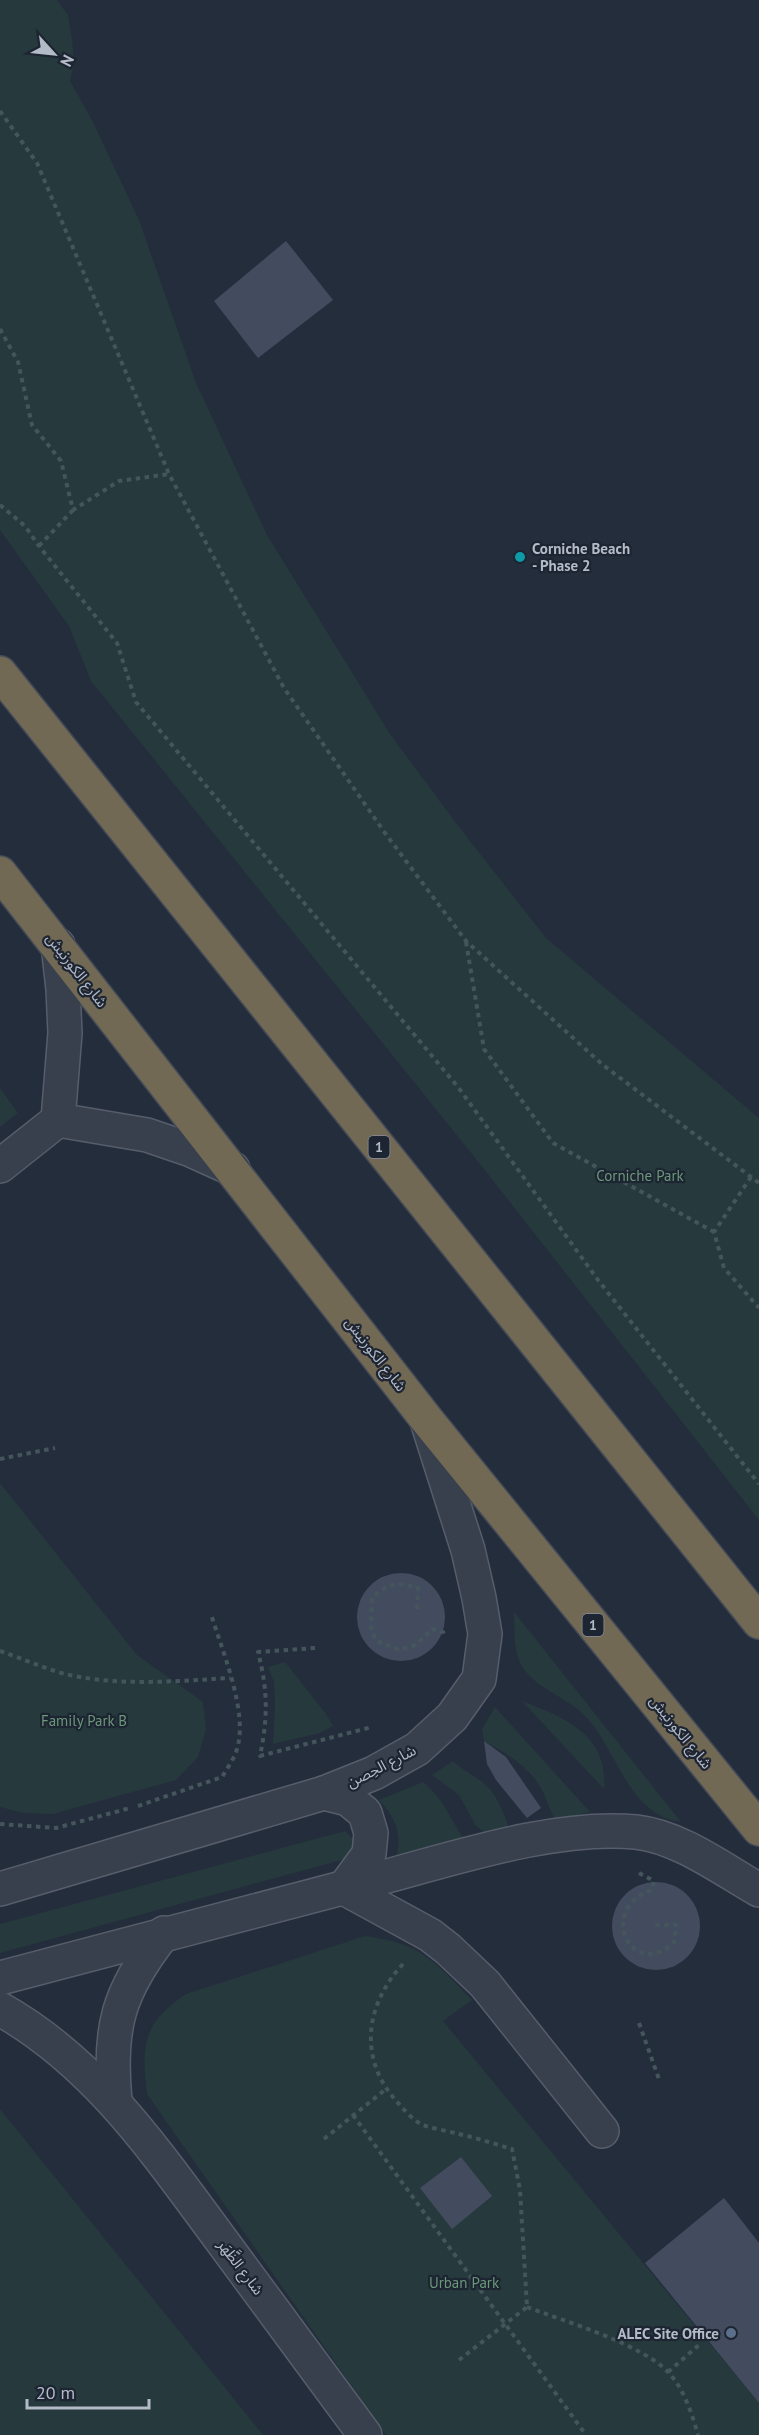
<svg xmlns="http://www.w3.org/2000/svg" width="759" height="2435" viewBox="0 0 759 2435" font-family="'PT Sans','Noto Sans Arabic',sans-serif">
	<rect width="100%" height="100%" fill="#242d3c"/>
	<g fill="#26393d">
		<path d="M 0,0 L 57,0 L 68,15 L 72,40 L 74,62 L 70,81 L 92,120 L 139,220 L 196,383 L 267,535 L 390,734 L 456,823 L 546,938 L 759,1118 L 759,1520 L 484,1169 L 91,681 L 69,626 L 0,530 Z"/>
		<path d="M 0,1088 L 18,1113 L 0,1127 Z"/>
		<path d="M 0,1483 L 137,1655 L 203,1702 L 206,1729 L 198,1757 L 176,1780 L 53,1814 L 24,1813 L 0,1807 Z"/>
		<path d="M 514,1612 L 681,1822 C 628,1815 618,1751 586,1717 C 570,1699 542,1691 527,1673 C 512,1656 515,1633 514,1612 Z"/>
		<path d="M 285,1662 L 326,1714 L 333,1726 L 320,1733 L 273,1744 L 275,1705 L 274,1682 L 268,1667 Z"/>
		<path d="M 522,1701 C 566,1718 608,1735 604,1789 Z"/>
		<path d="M 495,1707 L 590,1812 L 556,1820 C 550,1811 547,1800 542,1790 C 529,1766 507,1754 484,1741 L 482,1729 Z"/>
		<path d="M 453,1761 C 462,1770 472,1774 481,1781 C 497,1792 504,1814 510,1831 L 490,1837 L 476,1826 L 459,1795 L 432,1775 Z"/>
		<path d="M 423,1782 C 444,1799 452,1822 467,1844 L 393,1866 C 404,1840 398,1820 379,1800 Z"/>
		<path d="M 345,1831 L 353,1839 L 354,1849 L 349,1858 L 0,1953 L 0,1924 Z"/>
		<path d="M 365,1936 C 421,1943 434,1961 472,2000 L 443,2021 L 759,2403 L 759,2435 L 386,2435 L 147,2094 C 141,2046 143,2022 186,1994 Z"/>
		<path d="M 0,2109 L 263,2435 L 0,2435 Z"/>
	</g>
	<g fill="#434c5e">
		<path d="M 286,241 L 333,300 L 258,358 L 214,301 Z"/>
		<circle cx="401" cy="1617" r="44"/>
		<path d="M 484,1741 L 506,1757 L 541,1808 L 527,1818 L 496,1780 L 487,1764 Z"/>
		<circle cx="656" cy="1926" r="44"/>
		<path d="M 461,2157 L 492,2196 L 452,2229 L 420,2188 Z"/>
		<path d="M 724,2198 L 759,2243 L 759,2403 L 645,2263 Z"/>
	</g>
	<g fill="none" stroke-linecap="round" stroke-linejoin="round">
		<defs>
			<g id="minor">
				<path d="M 58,1120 L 147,1135 L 191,1150 L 233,1169"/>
				<path d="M 0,1166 L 58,1120 L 65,1033 L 63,989 L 58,945"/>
				<path d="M 324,1793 L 348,1799 L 365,1813 L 371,1833 L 369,1854 L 344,1888"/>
				<path d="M 344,1888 L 430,1935 L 448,1949 L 485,1984 L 602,2131"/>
				<path d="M 0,1889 L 324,1793 L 374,1773 L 417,1749 L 452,1717 L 479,1679 L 485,1634 L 479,1598 L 468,1550 L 427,1421"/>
				<path d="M 0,1978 C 121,1945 243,1914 365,1882 C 447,1861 552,1824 636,1832 C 680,1837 722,1869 759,1890"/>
				<path d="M 0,2009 C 95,2062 156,2152 219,2237 C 268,2303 316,2369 365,2435"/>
				<path d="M 115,2101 C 108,2028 118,1991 164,1933"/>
			</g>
			<g id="highway">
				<path d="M 0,673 L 759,1622"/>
				<path d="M 0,873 L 427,1420 L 759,1829"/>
			</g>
		</defs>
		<use href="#minor" stroke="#565d6b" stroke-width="36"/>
		<use href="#highway" stroke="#434a58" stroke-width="36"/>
		<g stroke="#44565b" stroke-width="4" stroke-dasharray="4.5 4.5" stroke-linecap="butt">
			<path d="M 0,111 L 37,163 L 169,474 L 284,688 L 385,833 L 466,941 L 603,1065 L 759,1183"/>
			<path d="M 0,329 L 18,362 L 32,425 L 61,461 L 73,510 L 119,481 L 169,474"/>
			<path d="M 0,505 L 25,526 L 39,546 L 117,643 L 136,702 L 458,1087 L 598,1280 L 759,1484"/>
			<path d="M 39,546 L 73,510"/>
			<path d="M 466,942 L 484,1049 L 553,1143 L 714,1232"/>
			<path d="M 751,1177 L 714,1232 L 724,1268 L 759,1308"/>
			<path d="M 0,1459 L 55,1448"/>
			<path d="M 417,1609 L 418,1588 C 396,1581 389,1583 372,1598 L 371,1630 L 377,1641 L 399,1650 L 416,1645 L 432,1629 L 443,1632 L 445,1636"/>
			<path d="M 315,1648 L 258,1652 C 268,1691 268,1717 260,1756 L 372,1727"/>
			<path d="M 0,1651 C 24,1659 49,1671 74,1676 C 126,1686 178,1681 230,1678"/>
			<path d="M 138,1806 L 222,1777 C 227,1769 233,1760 236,1752 C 250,1715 222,1651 211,1614"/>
			<path d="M 0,1824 L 56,1828 L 130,1808"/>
			<path d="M 639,1873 L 654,1881 L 652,1890 C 598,1907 628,1981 674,1943 L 676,1925 L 655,1925"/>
			<path d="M 403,1964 C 364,2006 358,2061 399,2104 C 405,2111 414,2121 423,2125 C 434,2129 448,2131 459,2134 C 477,2138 495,2144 512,2149 L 520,2190 L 527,2307"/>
			<path d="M 639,2023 L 660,2082"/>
			<path d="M 353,2115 L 586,2435"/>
			<path d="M 324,2139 L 386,2089"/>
			<path d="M 527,2307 C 564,2321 644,2345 669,2373 C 684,2389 692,2414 698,2435"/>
			<path d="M 459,2360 L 527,2307"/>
			<path d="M 668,2372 L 699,2345"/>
		</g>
		<use href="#minor" stroke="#383f4d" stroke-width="33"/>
		<use href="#highway" stroke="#726955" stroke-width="33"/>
	</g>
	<circle fill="#0f9aa8" stroke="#1d2432" stroke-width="2" cx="520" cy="557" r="6"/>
	<circle fill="#5c6f8a" stroke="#1d2432" stroke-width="2" cx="731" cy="2333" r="6"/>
	<g text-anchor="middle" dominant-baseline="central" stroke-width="4.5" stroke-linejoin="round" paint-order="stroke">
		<g fill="#1d2432" stroke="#868d9b" stroke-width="1.5">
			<rect x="368.5" y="1136" width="21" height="22" rx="4.5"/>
			<rect x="582.5" y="1614" width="21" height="22" rx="4.5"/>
		</g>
		<g font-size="14" font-weight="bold" fill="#b3bac8">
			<text x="379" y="1147">1</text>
			<text x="593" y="1625">1</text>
		</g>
		<g font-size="15" font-weight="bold" fill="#b3bac8" stroke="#1d2432" text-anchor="start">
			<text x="532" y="548">Corniche Beach<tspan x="532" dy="17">- Phase 2</tspan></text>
			<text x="719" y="2333" text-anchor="end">ALEC Site Office</text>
		</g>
		<g font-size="15" fill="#b3bac8" stroke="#1d2432">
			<text transform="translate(77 970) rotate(52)">شارع الكورنيش</text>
			<text transform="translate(376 1354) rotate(52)">شارع الكورنيش</text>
			<text transform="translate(681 1732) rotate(51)">شارع الكورنيش</text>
			<text transform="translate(381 1766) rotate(-27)">شارع الحِصن</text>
			<text transform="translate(241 2267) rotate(53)">شارع الظَّهَر</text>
		</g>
		<g font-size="15" fill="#6b9879" stroke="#1d2432">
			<text x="640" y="1175">Corniche Park</text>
			<text x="84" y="1720">Family Park B</text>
			<text x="464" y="2282">Urban Park</text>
		</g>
	</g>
	<g transform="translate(54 54) rotate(117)" stroke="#1d2432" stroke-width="4.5" paint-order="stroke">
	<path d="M0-4.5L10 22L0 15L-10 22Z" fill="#b3bac8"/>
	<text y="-9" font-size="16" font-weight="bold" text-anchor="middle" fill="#b3bac8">N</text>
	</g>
	<path d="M27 2399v9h122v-9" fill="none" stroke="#b3bac8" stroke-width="3"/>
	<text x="36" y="2399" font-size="18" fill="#b3bac8" stroke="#1d2432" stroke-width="4.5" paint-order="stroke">20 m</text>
</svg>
